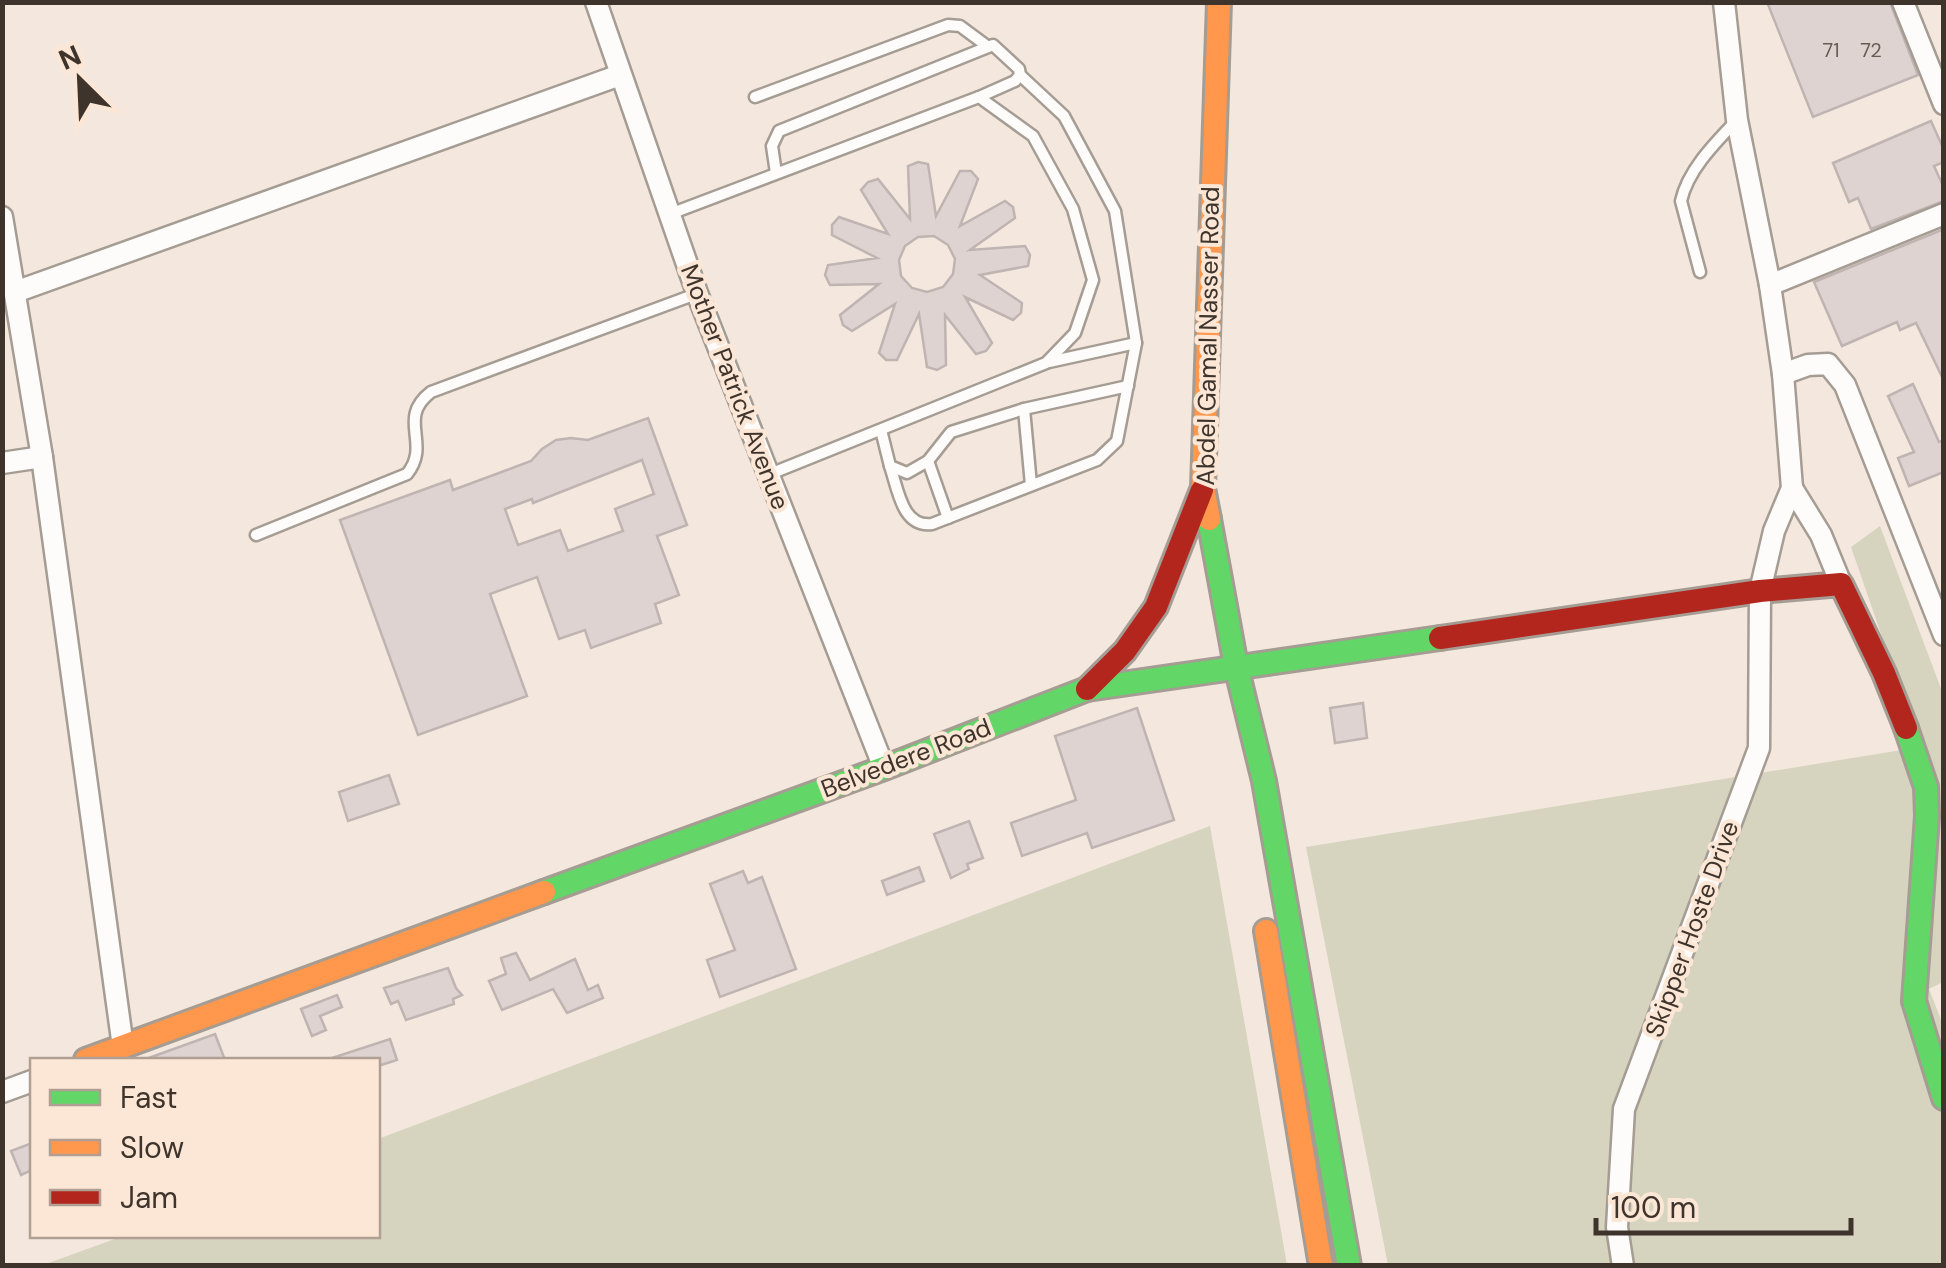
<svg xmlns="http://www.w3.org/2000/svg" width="1946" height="1268" viewBox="0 0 1946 1268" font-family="'DM Sans',sans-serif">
	<rect width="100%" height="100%" fill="#f4e8de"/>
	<g fill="#d6d3be">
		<path d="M 1880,526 L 1943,694 L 1943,982 L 1929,989 L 1943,1025 L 1943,1265 L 1388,1265 L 1306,847 L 1920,747 L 1851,547 Z"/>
		<path d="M 1210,826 L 1287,1265 L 43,1265 L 123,1236 L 378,1236 L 378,1139 Z"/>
	</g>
	<g fill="#ded3d0" stroke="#bfb4b1" stroke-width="2.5" fill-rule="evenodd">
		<path d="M 1767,2 L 1890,2 L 1918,75 L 1813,117 Z"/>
		<path d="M 1931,121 L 1944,150 L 1944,162 L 1934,166 L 1944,188 L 1944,201 L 1871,229 L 1858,198 L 1849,202 L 1833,163 Z"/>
		<path d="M 918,162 L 928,164 L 936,216 L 960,171 L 971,171 L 978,179 L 960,226 L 1005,201 L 1013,207 L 1015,218 L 970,250 L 1025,246 L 1030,255 L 1028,266 L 980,275 L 1022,303 L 1021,313 L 1013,320 L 965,297 L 992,343 L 986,351 L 976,354 L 945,315 L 946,365 L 937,370 L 927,367 L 919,314 L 897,360 L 886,360 L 879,353 L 895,304 L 852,331 L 843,325 L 840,315 L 879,284 L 830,285 L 825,275 L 828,265 L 877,258 L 832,235 L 832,225 L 839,217 L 888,234 L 861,190 L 868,182 L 878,179 L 910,219 L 908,166 ZM 934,236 L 948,245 L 955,259 L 953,274 L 943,287 L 927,292 L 912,288 L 901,276 L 899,260 L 905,246 L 918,237 Z"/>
		<path d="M 1944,229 L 1944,381 L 1916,323 L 1900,330 L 1897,322 L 1842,346 L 1814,282 Z"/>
		<path d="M 1913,384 L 1939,442 L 1944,440 L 1944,472 L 1909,486 L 1898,458 L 1914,452 L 1888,396 Z"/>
		<path d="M 648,418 L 687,525 L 657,536 L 679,595 L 655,604 L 661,623 L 591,648 L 585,630 L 559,639 L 537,577 L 490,594 L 527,696 L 418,735 L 340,520 L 450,480 L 453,490 L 531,461 L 542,449 L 556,440 L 571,438 L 588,440 ZM 642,460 L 654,494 L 615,509 L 623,531 L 568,551 L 560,530 L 518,545 L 505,509 L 532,499 L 533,503 Z"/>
		<path d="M 1363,703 L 1367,738 L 1335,743 L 1330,708 Z"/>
		<path d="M 1137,708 L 1174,820 L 1092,848 L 1087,833 L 1022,856 L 1011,823 L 1076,800 L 1055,736 Z"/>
		<path d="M 389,775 L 399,804 L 348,821 L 339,792 Z"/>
		<path d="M 969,821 L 983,858 L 967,864 L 969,869 L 951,878 L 934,834 Z"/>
		<path d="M 919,867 L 924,881 L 887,895 L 882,881 Z"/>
		<path d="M 743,871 L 748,883 L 762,877 L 796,969 L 720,997 L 707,960 L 735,950 L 710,884 Z"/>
		<path d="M 516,953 L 530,980 L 575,959 L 588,990 L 598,985 L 603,998 L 567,1013 L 553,989 L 502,1010 L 489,981 L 506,974 L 501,958 Z"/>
		<path d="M 448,968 L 456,988 L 462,995 L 453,999 L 454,1004 L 406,1020 L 398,1001 L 391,1004 L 384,988 Z"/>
		<path d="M 337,995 L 342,1007 L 320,1016 L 326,1030 L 312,1036 L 301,1009 Z"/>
		<path d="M 215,1034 L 225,1060 L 146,1060 L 146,1059 Z"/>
		<path d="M 390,1039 L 397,1060 L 378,1066 L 378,1060 L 333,1060 L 332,1058 Z"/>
		<path d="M 32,1143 L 32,1170 L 21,1175 L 11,1151 Z"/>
	</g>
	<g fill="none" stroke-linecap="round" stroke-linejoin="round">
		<defs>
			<g id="lane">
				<path d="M 755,97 L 948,25 L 960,26 L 987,46"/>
				<path d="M 776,173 L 772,146 L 779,131 L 993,45 L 1019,69 L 1020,75 L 1015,81 L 979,97"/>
				<path d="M 670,214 L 979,97 L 1033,136 L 1073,209 L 1093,280 L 1075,333 L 1046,363 L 770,474"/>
				<path d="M 1700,272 L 1681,201 C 1688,170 1715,143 1736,121"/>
				<path d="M 1049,362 L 1136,343"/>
				<path d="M 1024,409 L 1031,485"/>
				<path d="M 881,430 L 890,466 L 907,473 L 928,461 L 951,432 L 1024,409 L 1128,386"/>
				<path d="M 928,461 L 948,518"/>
				<path d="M 890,466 C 898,489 902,528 932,524 L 1097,460 L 1117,441 L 1136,343 L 1115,211 L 1064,116 L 1020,75"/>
				<path d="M 256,535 L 407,474 C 432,443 396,419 431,392 L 696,294"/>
			</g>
			<g id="street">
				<path d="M 596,2 L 697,293 L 884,768"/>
				<path d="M 1903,2 L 1944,104"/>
				<path d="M 2,217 L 42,457 L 123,1047"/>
				<path d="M 1770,285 L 1944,214"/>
				<path d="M 15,292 L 620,75"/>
				<path d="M 1783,374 L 1808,365 L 1828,364 L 1845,385 L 1944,635"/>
				<path d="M 2,463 L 42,457"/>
				<path d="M 1792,488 L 1821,535 L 1841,584"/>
				<path d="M 2,1092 L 32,1081"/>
				<path d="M 1623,1266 L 1617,1227 L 1624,1109 L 1759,748 L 1760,591 L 1774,531 L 1792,488 L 1783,374 L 1770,285 L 1737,120 L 1724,2"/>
			</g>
			<g id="fast">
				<path d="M 1209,519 L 1236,666 L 1264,781 L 1349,1266"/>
				<path d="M 1906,728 L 1926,787 L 1927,816 L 1914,1001 L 1944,1098"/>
				<path d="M 544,892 L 884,768 L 1087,689 L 1440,638"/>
			</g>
			<g id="slow">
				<path d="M 1209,519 L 1203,488 L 1219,2"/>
				<path d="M 1266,931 L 1321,1266"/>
				<path d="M 86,1060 L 544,892"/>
			</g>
			<g id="jam">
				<path d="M 1440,638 L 1760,591 L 1841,584 L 1884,673 L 1906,728"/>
				<path d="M 1087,689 L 1125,651 L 1156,607 L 1202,490"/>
			</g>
		</defs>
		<use href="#lane" stroke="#a59c93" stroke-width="15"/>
		<use href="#street" stroke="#a59c93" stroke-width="25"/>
		<use href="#fast" stroke="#a59c93" stroke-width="28"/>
		<use href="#slow" stroke="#a59c93" stroke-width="28"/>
		<use href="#jam" stroke="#a59c93" stroke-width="28"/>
		<use href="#lane" stroke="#fdfcfa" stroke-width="10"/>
		<use href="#street" stroke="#fdfcfa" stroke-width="20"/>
		<use href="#fast" stroke="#63d668" stroke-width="22"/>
		<use href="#slow" stroke="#ff974d" stroke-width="22"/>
		<use href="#jam" stroke="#b3261e" stroke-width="22"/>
	</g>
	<g text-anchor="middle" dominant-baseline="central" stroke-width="8" stroke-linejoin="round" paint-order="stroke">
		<g font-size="20" fill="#675c55">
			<text x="1831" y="50">71</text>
			<text x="1871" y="50">72</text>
		</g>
		<g font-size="25" fill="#3f342c" stroke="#fce7d6">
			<text transform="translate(1208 336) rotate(-89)">Abdel Gamal Nasser Road</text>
			<text transform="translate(735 387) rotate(69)">Mother Patrick Avenue</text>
			<text transform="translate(906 758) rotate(-21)">Belvedere Road</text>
			<text transform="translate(1692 929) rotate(-70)">Skipper Hoste Drive</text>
		</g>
	</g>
	<rect width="1946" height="1268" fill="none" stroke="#3f342c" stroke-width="10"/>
	<rect x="30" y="1058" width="350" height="180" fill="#fce7d6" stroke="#b09f92" stroke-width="2.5"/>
	<rect x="50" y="1090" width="50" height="15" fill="#63d668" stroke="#b09f92" stroke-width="2.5"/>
	<text x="120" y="1108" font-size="30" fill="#3f342c">Fast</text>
	<rect x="50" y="1140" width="50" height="15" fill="#ff974d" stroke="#b09f92" stroke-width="2.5"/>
	<text x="120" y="1158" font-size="30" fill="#3f342c">Slow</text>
	<rect x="50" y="1190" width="50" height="15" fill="#b3261e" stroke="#b09f92" stroke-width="2.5"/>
	<text x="120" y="1208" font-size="30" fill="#3f342c">Jam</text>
	<g transform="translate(80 80) rotate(336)" stroke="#fce7d6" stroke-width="8" paint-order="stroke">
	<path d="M0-8L18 38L0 25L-18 38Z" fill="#3f342c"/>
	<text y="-15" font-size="28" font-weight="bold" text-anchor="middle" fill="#3f342c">N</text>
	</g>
	<path d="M1596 1218v15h255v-15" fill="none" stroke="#3f342c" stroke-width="5"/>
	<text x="1611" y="1218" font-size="30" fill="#3f342c" stroke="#fce7d6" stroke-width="8" paint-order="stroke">100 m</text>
</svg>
